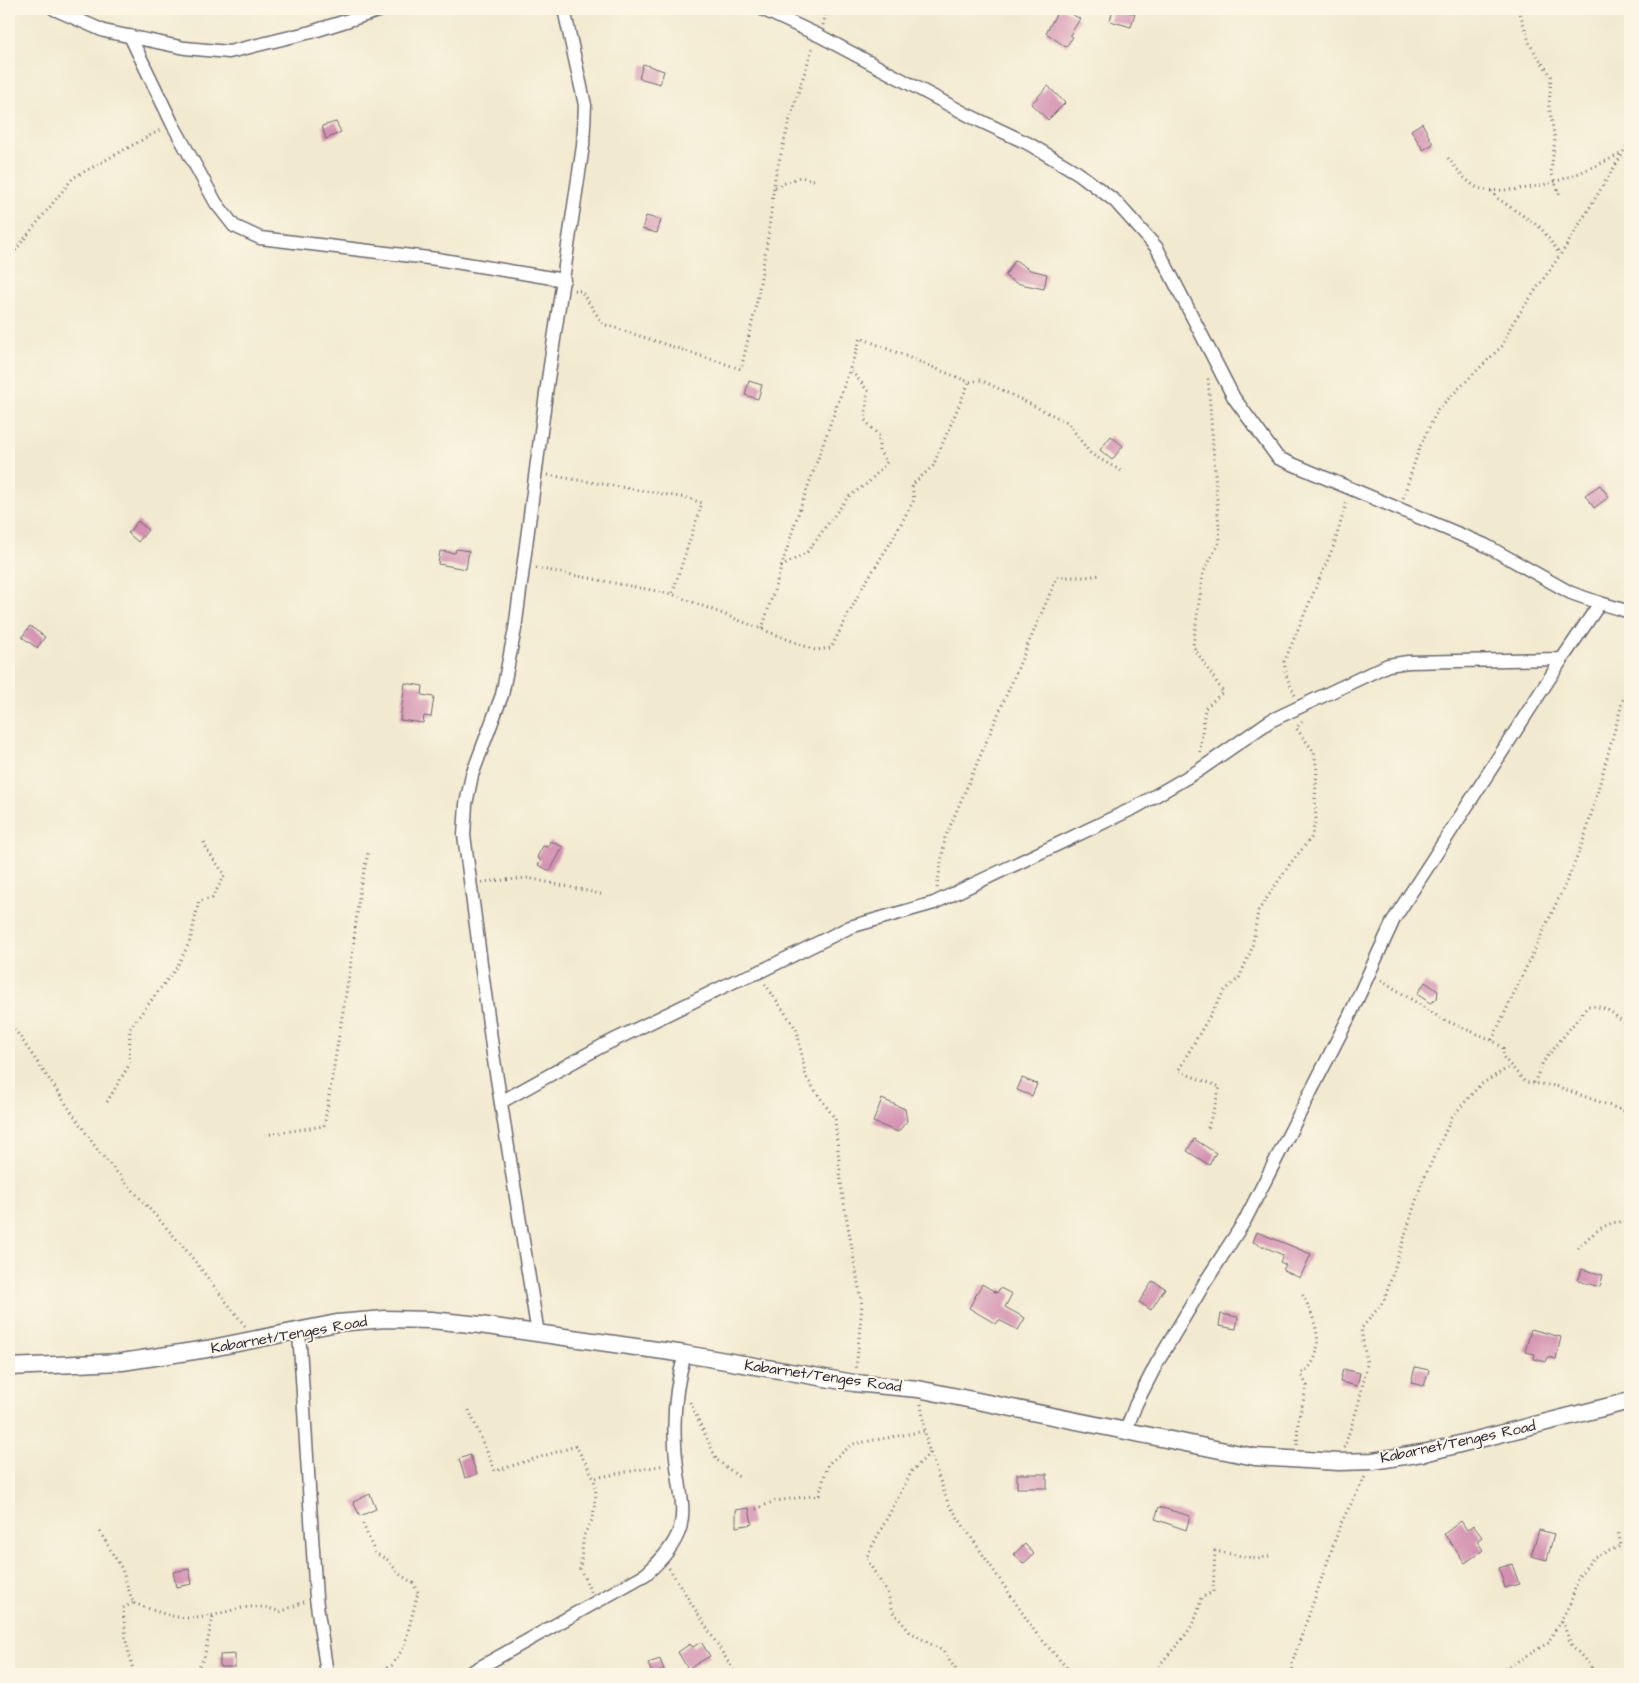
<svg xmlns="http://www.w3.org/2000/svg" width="1639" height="1683" viewBox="0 0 1639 1683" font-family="'Architects Daughter',sans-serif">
	<rect width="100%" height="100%" fill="#fcf5e5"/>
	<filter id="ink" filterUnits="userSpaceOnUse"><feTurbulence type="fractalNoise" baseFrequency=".02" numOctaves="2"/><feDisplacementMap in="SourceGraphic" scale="10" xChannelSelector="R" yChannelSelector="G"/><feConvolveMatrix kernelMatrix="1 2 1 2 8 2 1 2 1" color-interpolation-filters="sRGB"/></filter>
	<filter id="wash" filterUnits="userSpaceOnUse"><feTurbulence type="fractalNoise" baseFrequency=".0096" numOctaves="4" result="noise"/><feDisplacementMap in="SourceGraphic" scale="20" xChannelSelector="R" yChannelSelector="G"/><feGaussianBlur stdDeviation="1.12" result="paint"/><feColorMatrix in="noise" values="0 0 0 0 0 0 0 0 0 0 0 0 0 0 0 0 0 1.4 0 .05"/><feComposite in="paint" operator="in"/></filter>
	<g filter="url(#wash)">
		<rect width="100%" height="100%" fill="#f2ead0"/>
		<g id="blocks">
			<g fill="#d390b0">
				<path d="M 1059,9 L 1063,9 L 1080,19 L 1070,35 L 1073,37 L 1066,47 L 1046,33 Z"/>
				<path d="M 1113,9 L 1135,13 L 1131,27 L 1110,21 Z"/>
				<path d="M 643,64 L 664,71 L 660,84 L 639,78 Z"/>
				<path d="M 1048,86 L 1065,103 L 1048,120 L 1031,104 Z"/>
				<path d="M 336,122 L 341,132 L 326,139 L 322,126 Z"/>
				<path d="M 1422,123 L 1433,144 L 1423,150 L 1411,130 Z"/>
				<path d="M 646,216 L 661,220 L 657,233 L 642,229 Z"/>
				<path d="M 1015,260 L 1030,270 L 1047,274 L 1044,289 L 1016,283 L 1005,276 Z"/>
				<path d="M 749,381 L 762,385 L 758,399 L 745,395 Z"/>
				<path d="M 1111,436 L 1123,446 L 1112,460 L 1100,450 Z"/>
				<path d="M 1600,485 L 1609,497 L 1594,508 L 1585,495 Z"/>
				<path d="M 138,521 L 148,530 L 138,542 L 128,533 Z"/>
				<path d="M 456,549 L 469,551 L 466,569 L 438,564 L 440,551 L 455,553 Z"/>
				<path d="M 30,626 L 45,637 L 37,648 L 22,637 Z"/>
				<path d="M 405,683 L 423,686 L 422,695 L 434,697 L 431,717 L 424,716 L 423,723 L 400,720 Z"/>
				<path d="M 550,841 L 563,847 L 550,871 L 538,865 L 541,861 L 537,857 L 543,846 L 548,847 Z"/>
				<path d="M 1425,982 L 1438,991 L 1437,999 L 1430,1003 L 1417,994 Z"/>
				<path d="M 1022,1078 L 1037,1084 L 1032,1096 L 1017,1090 Z"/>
				<path d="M 882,1099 L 905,1109 L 907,1121 L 898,1132 L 873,1122 Z"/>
				<path d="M 1194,1139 L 1216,1153 L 1209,1165 L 1187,1151 Z"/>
				<path d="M 1257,1232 L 1311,1254 L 1300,1278 L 1283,1270 L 1286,1265 L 1280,1262 L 1283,1255 L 1253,1242 Z"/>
				<path d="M 1582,1269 L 1603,1275 L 1600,1287 L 1578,1281 Z"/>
				<path d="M 1153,1281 L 1165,1288 L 1151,1310 L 1139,1302 Z"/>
				<path d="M 982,1284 L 997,1293 L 1000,1288 L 1012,1294 L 1005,1307 L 1025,1318 L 1018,1330 L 999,1320 L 996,1324 L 969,1308 Z"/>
				<path d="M 1221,1314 L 1238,1317 L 1236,1329 L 1219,1326 Z"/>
				<path d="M 1531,1329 L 1561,1337 L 1556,1359 L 1548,1357 L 1546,1362 L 1534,1359 L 1535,1354 L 1525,1352 Z"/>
				<path d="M 1415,1367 L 1429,1370 L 1424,1386 L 1411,1383 Z"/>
				<path d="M 1343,1369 L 1360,1373 L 1357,1386 L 1340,1382 Z"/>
				<path d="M 470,1455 L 477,1474 L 465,1478 L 459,1459 Z"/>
				<rect x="1017" y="1474" width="30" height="14"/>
				<path d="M 370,1494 L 376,1509 L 360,1516 L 353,1502 Z"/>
				<path d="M 1159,1507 L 1190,1516 L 1186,1530 L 1155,1519 Z"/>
				<path d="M 749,1508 L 752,1524 L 736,1527 L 736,1510 Z"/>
				<path d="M 1461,1521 L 1467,1530 L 1473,1525 L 1482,1537 L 1477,1541 L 1483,1550 L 1465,1563 L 1444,1534 Z"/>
				<path d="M 1539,1530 L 1554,1534 L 1547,1560 L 1531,1556 Z"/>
				<path d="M 1025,1544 L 1034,1554 L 1023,1564 L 1014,1554 Z"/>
				<path d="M 1512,1564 L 1519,1584 L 1505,1588 L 1499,1568 Z"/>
				<path d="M 189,1569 L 192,1584 L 176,1587 L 173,1572 Z"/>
				<path d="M 701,1642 L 710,1656 L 688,1669 L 678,1652 L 690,1644 L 693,1647 Z"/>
				<path d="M 235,1654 L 235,1667 L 220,1667 L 220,1655 Z"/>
				<path d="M 660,1659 L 664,1670 L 652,1674 L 648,1663 Z"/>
			</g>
		</g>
	</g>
	<g filter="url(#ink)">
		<use href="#blocks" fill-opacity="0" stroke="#6b686f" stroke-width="1"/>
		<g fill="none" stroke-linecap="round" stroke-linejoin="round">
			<defs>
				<g id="minor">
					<path d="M 54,9 L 104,31 L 185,48 L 229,52 L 311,32 L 384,9"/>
					<path d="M 762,9 L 820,36 L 968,115 L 1029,144 L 1078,173 L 1115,201 L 1157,248 L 1234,398 L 1278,458 L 1485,545 L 1571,593 L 1600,603"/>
					<path d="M 130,36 L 172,123 L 216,203 L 234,226 L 260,238 L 437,259 L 564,280"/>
					<path d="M 501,1102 L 602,1046 L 735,981 L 757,973 L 850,927 L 934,903 L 1136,807 L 1198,771 L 1270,721 L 1388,665 L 1408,662 L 1562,659 L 1600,603 L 1630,612"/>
					<path d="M 299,1331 L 316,1598 L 327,1674"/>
					<path d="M 538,1334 L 493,1054 L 464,835 L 466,804 L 472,775 L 502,695 L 515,629 L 547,386 L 583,146 L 585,105 L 564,9"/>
					<path d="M 1126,1430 L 1136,1404 L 1157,1363 L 1204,1284 L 1244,1222 L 1349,1017 L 1394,919 L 1562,659"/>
					<path d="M 468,1674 L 646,1574 C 701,1525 678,1506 675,1445 C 673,1414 676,1384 685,1354"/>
				</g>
				<path id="tertiary" d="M 9,1367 L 122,1362 L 207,1349 L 337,1323 L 385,1319 L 431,1320 L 480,1325 L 685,1354 L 854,1383 L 918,1389 L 1255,1457 L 1339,1462 L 1373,1461 L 1428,1452 L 1630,1401"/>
			</defs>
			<use href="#minor" stroke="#6b686f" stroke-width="15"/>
			<use href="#tertiary" stroke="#6b686f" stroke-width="19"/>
			<g stroke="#6b686f" stroke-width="3" stroke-dasharray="1 4" stroke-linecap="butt">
				<path d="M 1519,9 L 1530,45 L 1551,76 L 1549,106 L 1555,139 L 1551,172 L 1560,196"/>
				<path d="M 823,25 L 827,9"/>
				<path d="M 1448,158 C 1457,169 1465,181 1478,188 C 1488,192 1499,190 1509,190 C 1552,187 1584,172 1622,153"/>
				<path d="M 775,187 L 800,177 L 814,180"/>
				<path d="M 1491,191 L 1497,198 L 1541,228 L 1560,254"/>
				<path d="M 9,258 L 73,178 L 162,129"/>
				<path d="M 574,290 L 581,291 L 603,324 L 741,369 L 756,306 L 768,237 L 775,177 L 790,119 L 813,46"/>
				<path d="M 548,475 L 687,498 L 702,503 L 672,594 L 815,650 L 831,648 L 862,588 L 891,542 L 914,500 L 912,485 L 933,466 L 969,382"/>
				<path d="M 1403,498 L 1420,446 L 1438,409 L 1502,346 L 1512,324 L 1565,248 L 1630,141"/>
				<path d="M 781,567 L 807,552 L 848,497 L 868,483 L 887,462 L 879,451 L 879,436 L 865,420 L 868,391 L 849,368"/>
				<path d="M 536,568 L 672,594"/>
				<path d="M 762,629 L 796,520 L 861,338 L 969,382 L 981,380 L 1067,422 L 1091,454 L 1123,472"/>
				<path d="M 1295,695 L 1287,678 L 1284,662 L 1334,545 L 1347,501"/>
				<path d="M 1200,752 L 1205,708 L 1223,692 L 1193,646 L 1203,573 L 1220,541 L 1208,378"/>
				<path d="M 482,882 L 528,878 L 601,894"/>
				<path d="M 937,888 L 945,838 L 1057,577 L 1085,577 L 1101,575"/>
				<path d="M 1381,980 L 1442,1019 L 1492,1040 L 1503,1048 L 1503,1057 L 1525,1082 L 1556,1086 L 1630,1113"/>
				<path d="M 765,984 L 797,1030 L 806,1077 L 835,1119 L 842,1192 L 862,1305 L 856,1370"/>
				<path d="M 9,1021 L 99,1152 L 186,1250 L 245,1326"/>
				<path d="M 1492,1040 L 1572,870 L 1586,833 L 1630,675"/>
				<path d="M 1534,1083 L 1543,1062 L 1588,1006 C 1614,1007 1611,1016 1630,1026"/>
				<path d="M 107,1102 L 129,1065 L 130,1028 L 177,967 L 190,941 L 199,901 L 212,898 L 225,875 L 207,850 L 203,840"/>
				<path d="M 1208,1128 L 1220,1087 L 1178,1071 L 1224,991 L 1239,978 L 1252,948 L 1258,911 L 1290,864 L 1311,838 L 1316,819 L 1315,799 L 1317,770 L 1314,752 L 1296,728 L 1302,722"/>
				<path d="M 265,1135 L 324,1126 L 352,957 L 360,888 L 368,853"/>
				<path d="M 1578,1248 C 1592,1234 1609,1217 1630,1223"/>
				<path d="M 690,1402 L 717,1460 L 739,1477"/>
				<path d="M 921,1404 L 927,1444 L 948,1503 L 1036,1633 L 1072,1674"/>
				<path d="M 469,1410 L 495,1471 L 576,1446 L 594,1478 L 665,1465"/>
				<path d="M 1297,1445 L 1298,1421 L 1307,1386 L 1301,1374 C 1330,1355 1315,1317 1301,1292"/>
				<path d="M 1344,1448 L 1358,1406 L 1367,1365 L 1361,1329 L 1384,1301 L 1421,1185 L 1452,1117 L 1480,1085 L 1511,1066"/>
				<path d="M 930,1453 L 912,1471 L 866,1558 L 888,1594 L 893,1612 L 910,1632 L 943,1651 L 959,1674"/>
				<path d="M 756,1509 L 775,1501 L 819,1495 L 828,1464 L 853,1444 L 925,1431"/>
				<path d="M 363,1524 L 375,1553 L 388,1560 L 399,1574 L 413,1583 L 419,1594 L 417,1596 L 404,1647 L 392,1665 L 375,1674"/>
				<path d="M 100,1532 L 122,1569 L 133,1603 C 151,1609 170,1618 189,1618 C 222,1619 246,1597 280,1612 L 304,1602"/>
				<path d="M 669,1568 L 736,1674"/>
				<path d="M 591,1592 L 580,1569 L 584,1535 L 593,1518 L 596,1494 L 594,1478"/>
				<path d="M 133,1603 L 123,1608 L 126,1641 L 134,1674"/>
				<path d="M 1562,1621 L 1571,1644 L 1591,1667 L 1587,1674"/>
				<path d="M 194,1674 L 204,1658 L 213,1616"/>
				<path d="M 1153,1674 C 1171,1647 1196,1634 1201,1598 L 1213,1592 L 1215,1551 L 1258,1559 L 1269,1556"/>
				<path d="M 1293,1674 L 1292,1663 L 1341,1523 L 1365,1477"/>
				<path d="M 1496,1674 L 1548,1643 L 1570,1604 L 1579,1576 L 1594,1557 L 1621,1546 L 1618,1530"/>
			</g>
			<use href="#minor" stroke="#fff" stroke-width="12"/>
			<use href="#tertiary" stroke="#fff" stroke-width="16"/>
		</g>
	</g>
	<g text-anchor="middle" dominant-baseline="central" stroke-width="4" stroke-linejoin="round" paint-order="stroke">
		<g font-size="15" fill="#22223b" stroke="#fcf5e5">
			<text transform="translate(289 1335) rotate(-10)">Kabarnet/Tenges Road</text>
			<text transform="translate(823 1376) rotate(8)">Kabarnet/Tenges Road</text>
			<text transform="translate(1458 1442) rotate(-12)">Kabarnet/Tenges Road</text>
		</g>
	</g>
	<rect width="1639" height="1683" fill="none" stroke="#fcf5e5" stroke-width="30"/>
</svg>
